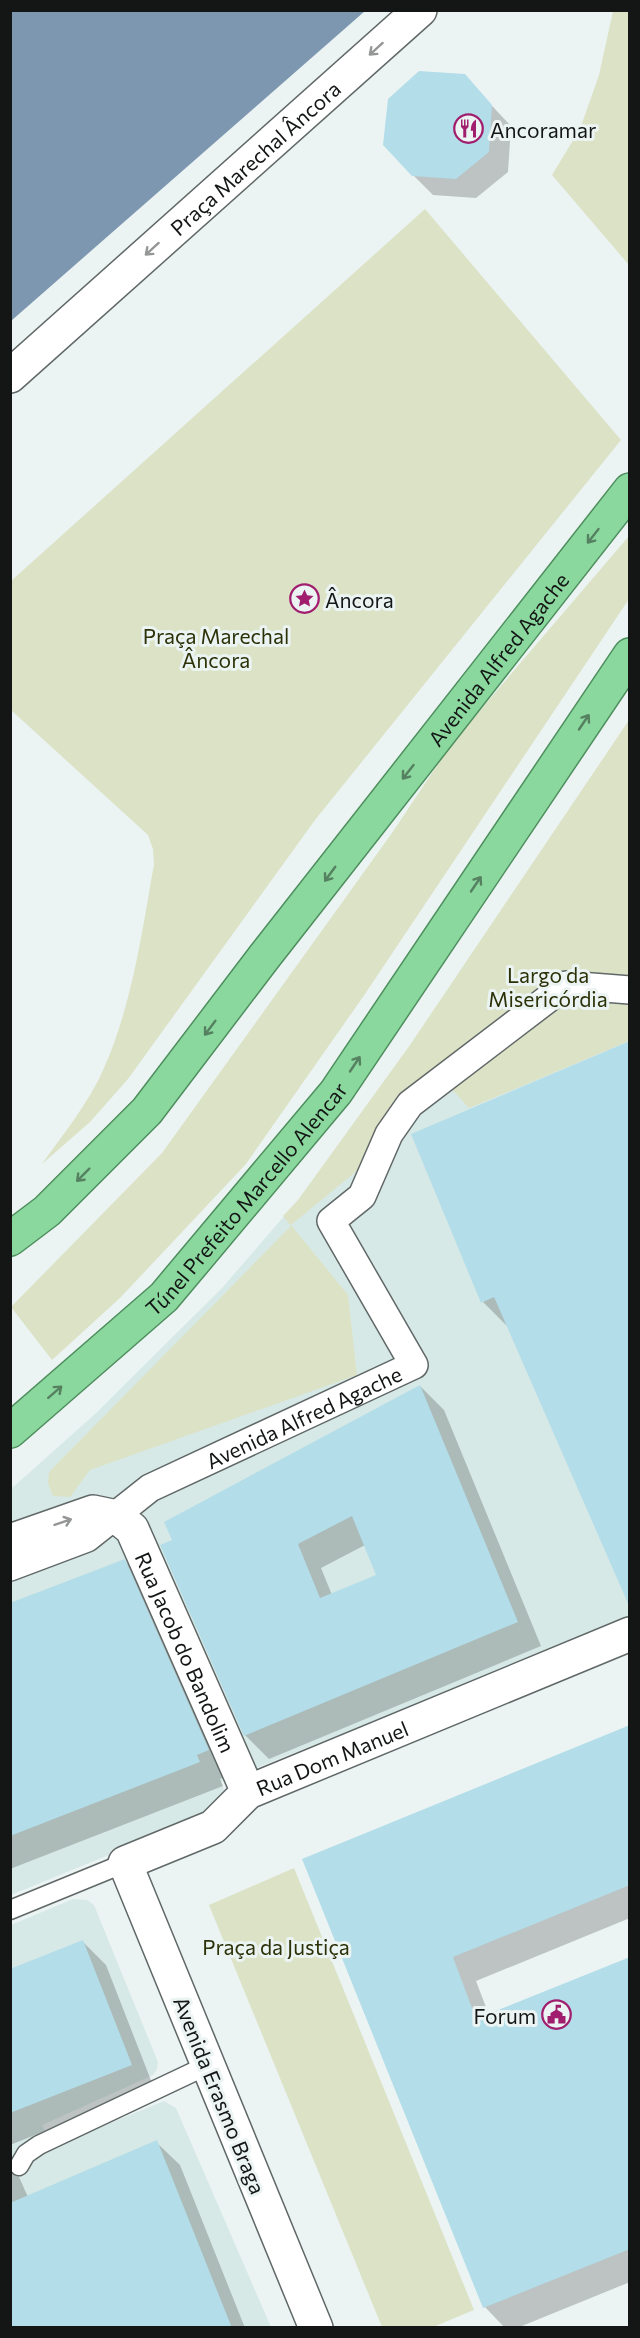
<svg xmlns="http://www.w3.org/2000/svg" width="640" height="2338" viewBox="0 0 640 2338" font-family="Commissioner,sans-serif">
	<rect width="100%" height="100%" fill="#ebf4f3"/>
	<g fill="#d7e9e6">
		<path d="M 629,912 L 629,1619 L 221,1782 L 226,1795 L 221,1809 L 11,1895 L 11,1489 L 95,1414 L 222,1288 L 298,1200 L 517,917 Z"/>
		<path d="M 73,1899 L 87,1900 L 94,1905 L 158,2062 L 157,2069 L 153,2075 L 42,2125 L 52,2147 L 164,2101 L 176,2108 L 271,2327 L 11,2328 L 11,1925 Z"/>
	</g>
	<g fill="#dce2c6">
		<path d="M 613,11 L 629,11 L 629,265 L 552,175 L 580,129 L 599,75 Z"/>
		<path d="M 425,209 L 621,440 L 315,820 L 128,1079 L 90,1122 L 42,1164 C 63,1134 89,1103 104,1068 C 132,1005 142,932 154,864 L 153,849 L 148,835 L 11,710 L 11,581 Z"/>
		<path d="M 629,536 L 629,599 L 365,994 L 246,1164 L 120,1298 L 52,1360 L 11,1307 L 162,1153 L 392,833 L 452,743 Z"/>
		<path d="M 629,720 L 629,1041 L 469,1108 L 433,1068 L 395,1102 L 370,1160 L 291,1225 L 348,1295 L 357,1375 L 90,1470 L 70,1497 L 53,1496 L 48,1483 L 49,1472 L 291,1226 L 283,1216 L 298,1200 L 410,1045 Z"/>
		<path d="M 294,1868 L 474,2310 L 433,2327 L 382,2327 L 209,1905 Z"/>
	</g>
	<path fill="#7e97b0" d="M 11,10 L 365,10 L 365,11 L 11,321 Z"/>
	<g fill="#0003" fill-rule="evenodd">
		<path d="M 464,76 L 511,126 L 508,172 L 476,198 L 433,195 L 413,175 Z"/>
		<path d="M 630,1042 L 507,1326 L 483,1302 Z"/>
		<path d="M 420,1386 L 444,1410 L 541,1646 L 269,1759 L 245,1735 L 174,1541 ZM 365,1545 L 378,1576 L 332,1595 L 321,1568 Z"/>
		<path d="M 124,1560 L 148,1584 L 232,1774 L 220,1779 L 223,1786 L 10,1869 L 10,1605 Z"/>
		<path d="M 630,1727 L 630,1918 L 476,1981 L 489,2015 L 630,1959 L 630,2282 L 517,2328 L 505,2328 L 485,2307 L 304,1860 Z"/>
		<path d="M 83,1942 L 106,1965 L 154,2088 L 10,2145 L 10,1971 Z"/>
		<path d="M 156,2142 L 180,2165 L 245,2328 L 10,2328 L 10,2157 L 28,2197 Z"/>
	</g>
	<g fill="#b3dde9" fill-rule="evenodd">
		<path d="M 419,71 L 465,74 L 492,105 L 489,152 L 456,179 L 412,176 L 383,145 L 388,99 Z"/>
		<path d="M 630,1041 L 630,1608 L 494,1297 L 481,1303 L 411,1134 Z"/>
		<path d="M 420,1385 L 518,1622 L 244,1736 L 160,1545 L 172,1540 L 164,1522 ZM 352,1516 L 376,1575 L 320,1598 L 298,1544 Z"/>
		<path d="M 125,1559 L 209,1750 L 197,1755 L 200,1762 L 10,1836 L 10,1603 Z"/>
		<path d="M 630,1725 L 630,1885 L 453,1957 L 476,2019 L 630,1957 L 630,2249 L 483,2308 L 302,1859 Z"/>
		<path d="M 83,1940 L 132,2065 L 10,2113 L 10,1969 Z"/>
		<path d="M 157,2140 L 232,2328 L 10,2328 L 10,2203 Z"/>
	</g>
	<g fill="none" stroke-linecap="round" stroke-linejoin="round">
		<defs>
			<g id="service">
				<path d="M 10,1910 L 125,1863"/>
				<path d="M 19,2166 L 26,2154 L 39,2145 L 208,2065"/>
			</g>
			<g id="pedestrian">
				<path id="s1" d="M 10,1567 L 87,1538 L 150,1488 L 414,1365 L 331,1221 L 362,1196 L 389,1134 L 410,1104 L 566,985 L 630,990"/>
			</g>
			<g id="minor">
				<path id="s2" d="M 10,376 L 420,10"/>
				<path id="s3" d="M 10,1541 L 93,1512 L 117,1517 L 132,1529 L 248,1792"/>
				<path id="s4" d="M 316,2328 L 125,1863 L 213,1827 L 248,1792 L 630,1634"/>
			</g>
			<g id="trunk">
				<path id="s5" d="M 10,1239 L 47,1211 L 147,1111 L 264,957 L 630,490"/>
				<path id="s6" d="M 10,1431 L 164,1297 L 336,1092 L 630,655"/>
			</g>
		</defs>
		<use href="#service" stroke="#606867" stroke-width="21"/>
		<use href="#pedestrian" stroke="#606867" stroke-width="30"/>
		<use href="#minor" stroke="#606867" stroke-width="36"/>
		<use href="#trunk" stroke="#4e8e5e" stroke-width="36"/>
		<use href="#service" stroke="#fff" stroke-width="18"/>
		<use href="#pedestrian" stroke="#fff" stroke-width="27"/>
		<use href="#minor" stroke="#fff" stroke-width="33"/>
		<use href="#trunk" stroke="#8bd89e" stroke-width="33"/>
	</g>
	<defs><path id="oneway-shaft" d="M-6 0H5M1.5-3L5.5 0L1.5 3" fill="none" stroke-width="1.6" stroke-linecap="round" stroke-linejoin="round" transform="scale(1.5)"/></defs>
	<g stroke="#959696">
		<use href="#oneway-shaft" transform="translate(376 49) rotate(138)"/>
		<use href="#oneway-shaft" transform="translate(152 249) rotate(138)"/>
		<use href="#oneway-shaft" transform="translate(63 1522) rotate(-19)"/>
	</g>
	<g stroke="#558160">
		<use href="#oneway-shaft" transform="translate(593 536) rotate(128)"/>
		<use href="#oneway-shaft" transform="translate(584 722) rotate(-56)"/>
		<use href="#oneway-shaft" transform="translate(408 772) rotate(128)"/>
		<use href="#oneway-shaft" transform="translate(330 874) rotate(126)"/>
		<use href="#oneway-shaft" transform="translate(476 884) rotate(-56)"/>
		<use href="#oneway-shaft" transform="translate(210 1028) rotate(127)"/>
		<use href="#oneway-shaft" transform="translate(355 1064) rotate(-56)"/>
		<use href="#oneway-shaft" transform="translate(83 1175) rotate(135)"/>
		<use href="#oneway-shaft" transform="translate(55 1392) rotate(-41)"/>
	</g>
	<defs>
		<symbol id="restaurant-ring" viewBox="-11 -11 22 22"><circle r="9.5" fill="#ebf4f3" stroke="#a11e6e" stroke-width="1.5"/><path d="M-5-6h1v4h1v-4h1v4h1v-4h1v5L-1.5 .5V6h-2V.5L-5-1ZM5-6V6H3V1.5H1.5Q1.5-4 5-6Z" fill="#a11e6e"/></symbol>
		<symbol id="sight-ring" viewBox="-11 -11 22 22"><circle r="9.5" fill="#ebf4f3" stroke="#a11e6e" stroke-width="1.5"/><path d="M0-6L1.8-2.2L6-1.7L2.9 1.2L3.7 5.4L0 3.3L-3.7 5.4L-2.9 1.2L-6-1.7L-1.8-2.2Z" fill="#a11e6e"/></symbol>
		<symbol id="civic-ring" viewBox="-11 -11 22 22"><circle r="9.5" fill="#ebf4f3" stroke="#a11e6e" stroke-width="1.5"/><path d="M-.6-6.5H3V-4.5H.6V-3L4-1V1h2V6H-6V1h2V-1L-.6-3ZM-1.2 2.5V6h2.4V2.5Z" fill="#a11e6e"/></symbol>
	</defs>
	<g fill-rule="evenodd">
		<use href="#restaurant-ring" x="452" y="112" width="33" height="33"/>
		<use href="#sight-ring" x="288" y="582" width="33" height="33"/>
		<use href="#civic-ring" x="540" y="1998" width="33" height="33"/>
	</g>
	<g text-anchor="middle" dominant-baseline="central" stroke-width="6" stroke-linejoin="round" paint-order="stroke">
		<g font-size="21" fill="#131615" stroke="#ebf4f3" text-anchor="start">
			<text x="490" y="129">Ancoramar</text>
			<text x="325" y="599">Âncora</text>
			<text x="536" y="2015" text-anchor="end">Forum</text>
		</g>
		<g font-size="21" fill="#131615" stroke="#ebf4f3">
			<text stroke="none"><textPath href="#s2" startOffset="328">Praça Marechal Âncora</textPath></text>
			<text stroke="none"><textPath href="#s5" startOffset="760">Avenida Alfred Agache</textPath></text>
			<text stroke="none"><textPath href="#s6" startOffset="332">Túnel Prefeito Marcello Alencar</textPath></text>
			<text stroke="none"><textPath href="#s1" startOffset="332">Avenida Alfred Agache</textPath></text>
			<text stroke="none"><textPath href="#s3" startOffset="266">Rua Jacob do Bandolim</textPath></text>
			<text stroke="none"><textPath href="#s4" startOffset="738">Rua Dom Manuel</textPath></text>
			<text transform="translate(220 2095) rotate(68)">Avenida Erasmo Braga</text>
		</g>
		<g font-size="21" fill="#2c3107" stroke="#ebf4f3">
			<text x="216" y="635">Praça Marechal<tspan x="216" dy="24">Âncora</tspan></text>
			<text x="548" y="974">Largo da<tspan x="548" dy="24">Misericórdia</tspan></text>
			<text x="276" y="1946">Praça da Justiça</text>
		</g>
	</g>
	<rect width="640" height="2338" fill="none" stroke="#131615" stroke-width="24"/>
</svg>
